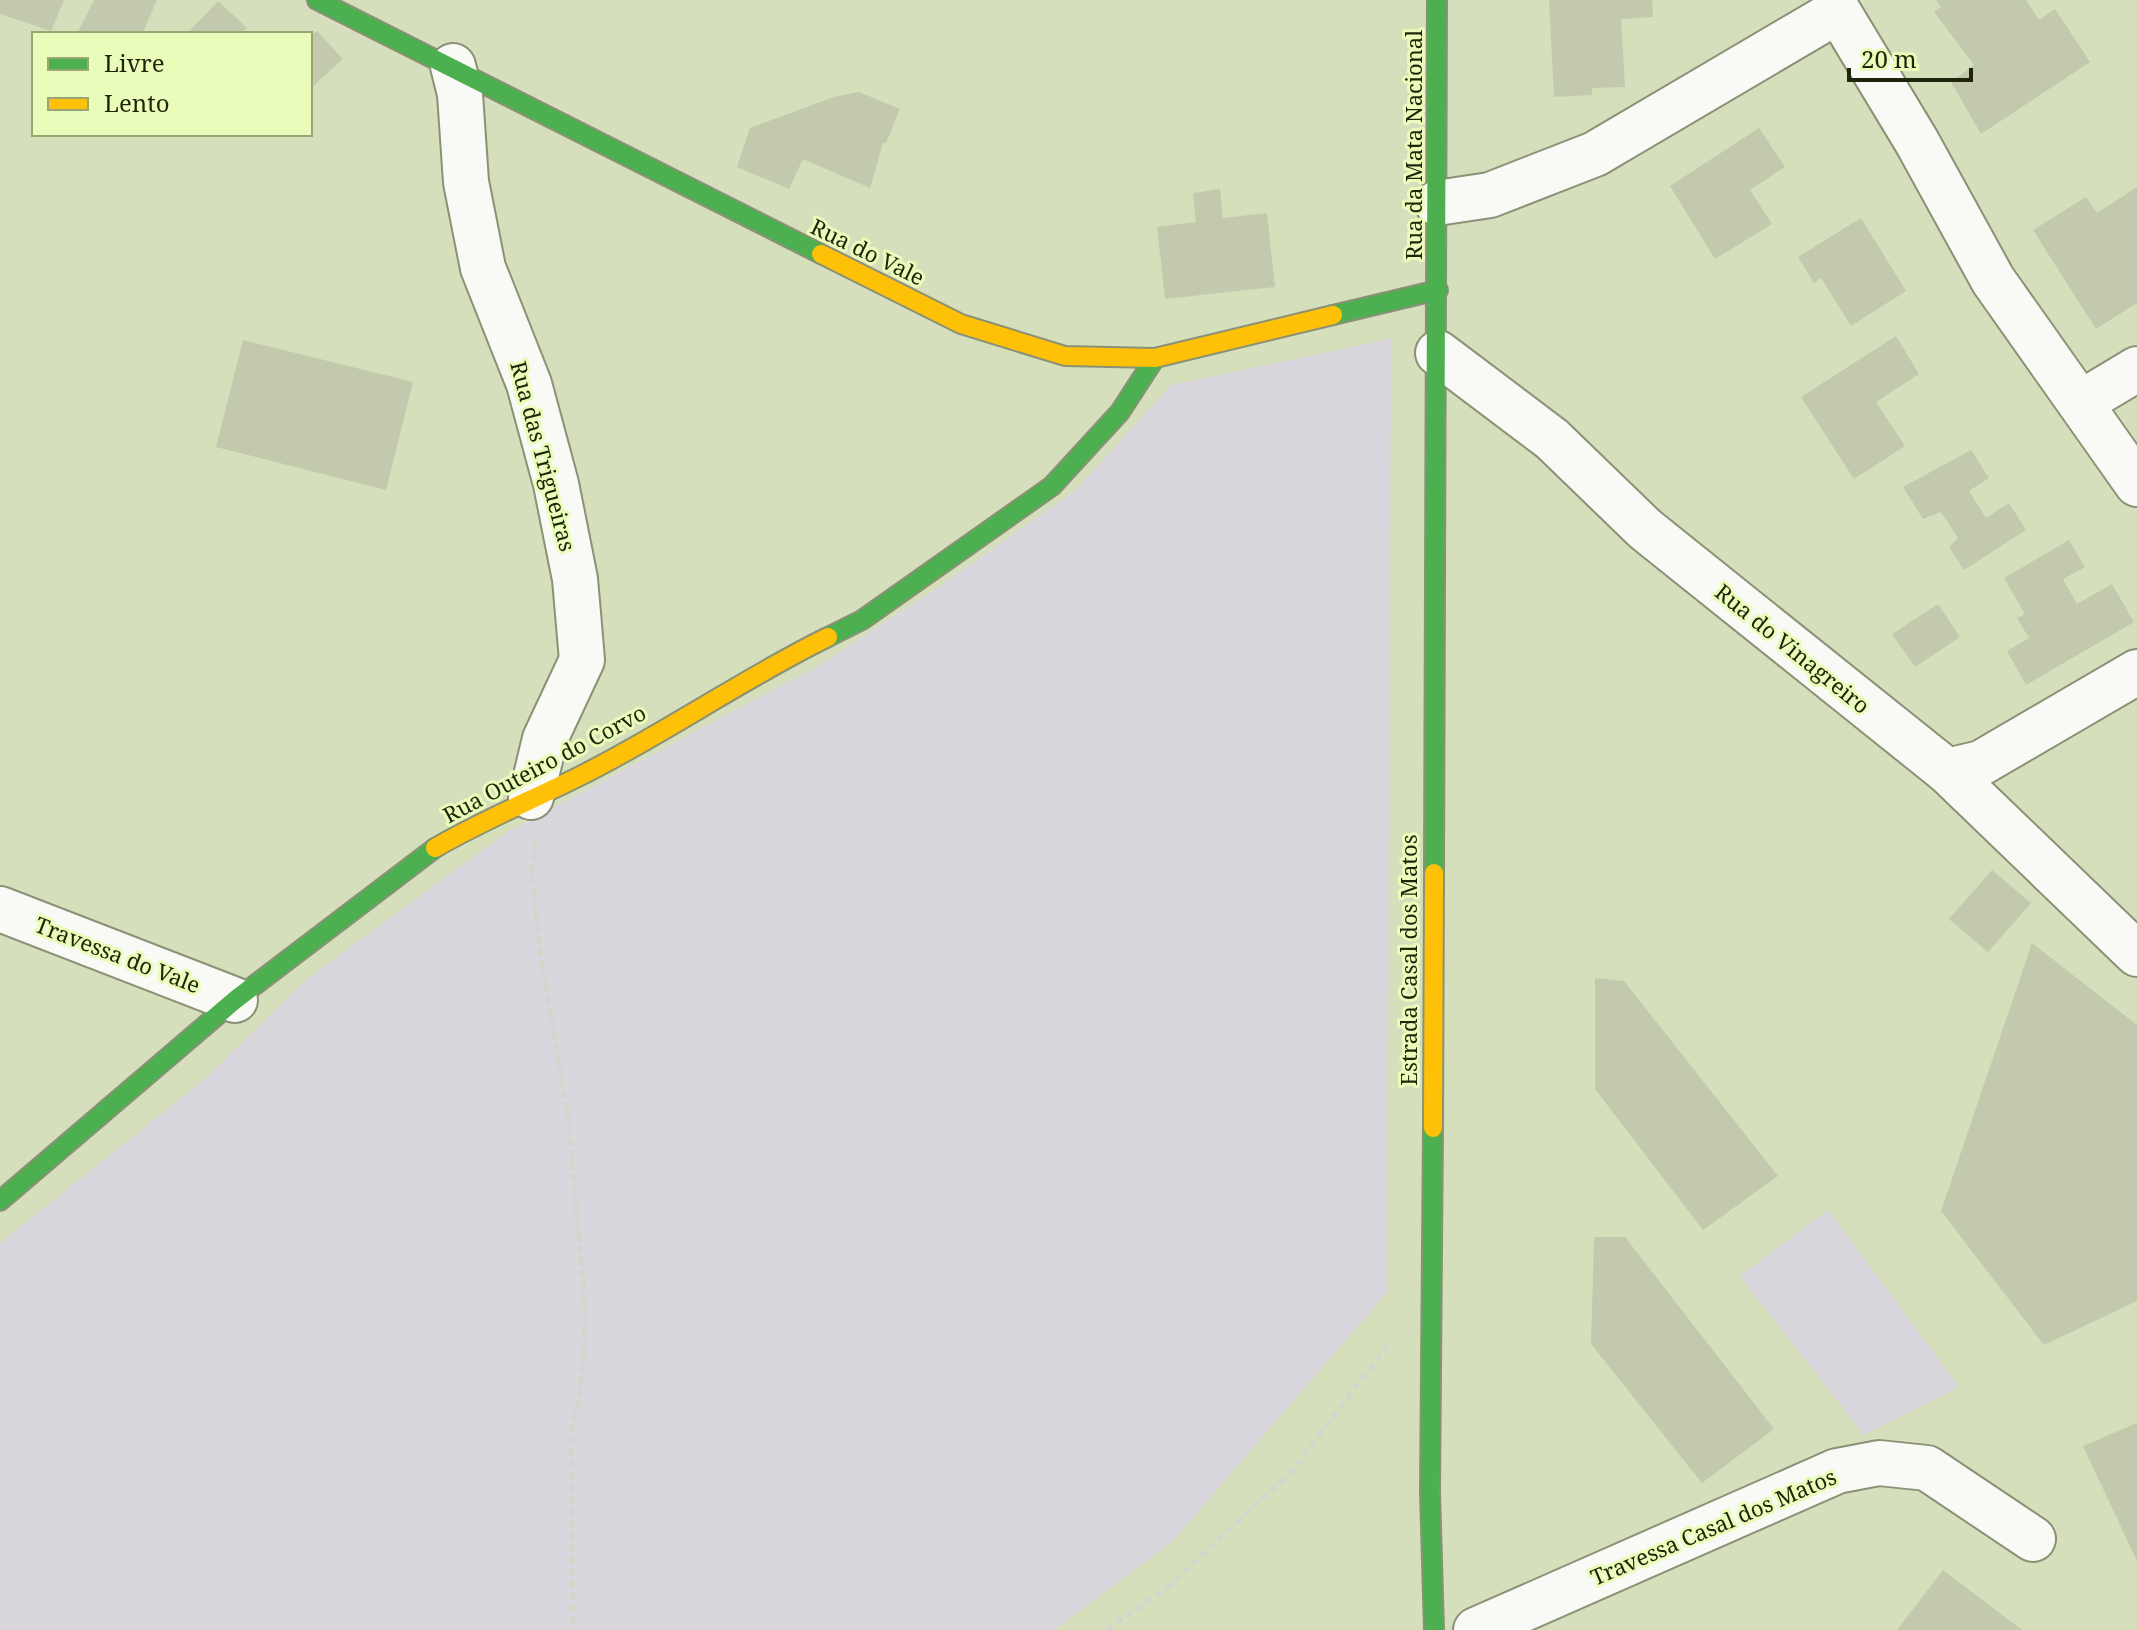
<svg xmlns="http://www.w3.org/2000/svg" width="2137" height="1630" viewBox="0 0 2137 1630" font-family="'Noto Serif',serif">
	<rect width="100%" height="100%" fill="#d6dfbc"/>
	<g fill="#dad6de">
		<path d="M 1391,339 L 1387,1292 L 1173,1541 L 1054,1630 L 0,1630 L 0,1243 L 205,1079 L 306,980 L 507,832 L 818,666 L 937,588 L 1076,490 L 1171,385 Z"/>
		<path d="M 1828,1210 L 1959,1387 L 1864,1435 L 1740,1276 Z"/>
	</g>
	<g fill="#c2c9ad">
		<path d="M 0,0 L 64,0 L 51,31 L 0,14 Z"/>
		<path d="M 94,0 L 157,0 L 142,34 L 77,34 Z"/>
		<path d="M 1549,0 L 1652,0 L 1653,17 L 1621,19 L 1625,87 L 1592,88 L 1592,95 L 1554,97 Z"/>
		<path d="M 1936,0 L 2026,0 L 2039,20 L 2055,9 L 2090,62 L 1981,134 L 1951,82 L 1974,65 L 1934,12 L 1941,7 Z"/>
		<path d="M 218,1 L 247,28 L 241,34 L 187,34 Z"/>
		<path d="M 317,31 L 343,59 L 310,89 L 310,37 Z"/>
		<path d="M 859,92 L 900,109 L 886,143 L 883,143 L 870,188 L 803,159 L 789,189 L 737,167 L 750,128 L 834,97 Z"/>
		<path d="M 1759,128 L 1785,167 L 1750,190 L 1772,224 L 1715,259 L 1670,186 Z"/>
		<path d="M 2137,187 L 2137,303 L 2096,329 L 2033,230 L 2086,197 L 2097,213 Z"/>
		<path d="M 1220,189 L 1223,218 L 1267,213 L 1275,287 L 1165,299 L 1157,227 L 1196,222 L 1193,193 Z"/>
		<path d="M 1861,218 L 1906,291 L 1851,326 L 1821,278 L 1814,283 L 1798,257 Z"/>
		<path d="M 1896,336 L 1919,374 L 1876,402 L 1905,446 L 1854,479 L 1801,397 Z"/>
		<path d="M 243,340 L 413,382 L 386,490 L 216,447 Z"/>
		<path d="M 1971,450 L 1989,478 L 1969,491 L 1986,518 L 2009,503 L 2026,530 L 1964,570 L 1949,547 L 1958,538 L 1941,512 L 1923,519 L 1903,487 Z"/>
		<path d="M 2069,540 L 2085,567 L 2063,579 L 2077,604 L 2112,584 L 2134,622 L 2026,685 L 2007,651 L 2029,638 L 2017,618 L 2025,614 L 2004,578 Z"/>
		<path d="M 1938,604 L 1960,637 L 1915,667 L 1892,634 Z"/>
		<path d="M 1992,870 L 2031,903 L 1988,952 L 1949,919 Z"/>
		<path d="M 2032,943 L 2137,1025 L 2137,1301 L 2044,1345 L 1941,1211 Z"/>
		<path d="M 1595,978 L 1624,981 L 1778,1176 L 1703,1230 L 1595,1089 Z"/>
		<path d="M 1594,1237 L 1625,1237 L 1774,1429 L 1702,1483 L 1591,1344 Z"/>
		<path d="M 2137,1423 L 2137,1561 L 2083,1446 Z"/>
		<path d="M 1943,1570 L 2022,1630 L 1897,1630 Z"/>
	</g>
	<g fill="none" stroke-linecap="round" stroke-linejoin="round">
		<defs>
			<g id="street">
				<path d="M 453,66 L 460,94 L 466,182 L 483,268 L 529,384 L 556,484 L 575,579 L 582,660 L 545,739 L 531,797"/>
				<path d="M 1437,203 L 1490,195 L 1595,154 L 1838,11 L 1917,142 L 1993,280 L 2137,484"/>
				<path d="M 1438,353 L 1552,439 L 1645,529 L 1947,771 L 2137,954"/>
				<path d="M 2082,402 L 2137,369"/>
				<path d="M 1947,771 L 1981,763 L 2137,672"/>
				<path d="M 0,909 L 235,1000"/>
				<path d="M 1476,1630 L 1837,1471 L 1879,1463 L 1927,1468 L 2033,1539"/>
			</g>
			<g id="fast">
				<path d="M 317,0 L 821,254"/>
				<path d="M 1333,315 L 1438,290"/>
				<path d="M 828,637 L 862,620 L 1052,486 L 1120,412 L 1155,358"/>
				<path d="M 1434,873 L 1437,0"/>
				<path d="M 1433,1128 L 1430,1492 L 1434,1630"/>
				<path d="M 0,1201 L 235,1000 L 435,848"/>
			</g>
			<g id="slow">
				<path d="M 821,254 L 961,324 L 1065,356 L 1155,358 L 1333,315"/>
				<path d="M 435,848 C 481,821 530,801 578,777 C 663,735 742,679 828,637"/>
				<path d="M 1433,1128 L 1434,873"/>
			</g>
		</defs>
		<use href="#street" stroke="#8a9176" stroke-width="48"/>
		<use href="#fast" stroke="#8a9176" stroke-width="22"/>
		<use href="#slow" stroke="#8a9176" stroke-width="22"/>
		<g stroke="#d4d6cb" stroke-width="5" stroke-dasharray="8 4" stroke-linecap="butt">
			<path d="M 535,841 L 532,872 L 540,952 L 569,1125 L 586,1317 L 580,1396 L 571,1433 L 573,1630"/>
			<path d="M 1106,1630 L 1168,1587 L 1291,1472 L 1388,1345"/>
		</g>
		<use href="#street" stroke="#f9faf5" stroke-width="44"/>
		<use href="#fast" stroke="#4caf50" stroke-width="18"/>
		<use href="#slow" stroke="#ffc107" stroke-width="18"/>
	</g>
	<g text-anchor="middle" dominant-baseline="central" stroke-width="6" stroke-linejoin="round" paint-order="stroke">
		<g font-size="22" fill="#1f250b" stroke="#eafcba">
			<text transform="translate(1413 145) rotate(-90)">Rua da Mata Nacional</text>
			<text transform="translate(868 251) rotate(26)">Rua do Vale</text>
			<text transform="translate(544 456) rotate(75)">Rua das Trigueiras</text>
			<text transform="translate(1793 648) rotate(39)">Rua do Vinagreiro</text>
			<text transform="translate(544 763) rotate(-28)">Rua Outeiro do Corvo</text>
			<text transform="translate(118 954) rotate(21)">Travessa do Vale</text>
			<text transform="translate(1408 960) rotate(-90)">Estrada Casal dos Matos</text>
			<text transform="translate(1713 1526) rotate(-23)">Travessa Casal dos Matos</text>
		</g>
	</g>
	<rect x="32" y="32" width="280" height="104" fill="#eafcba" stroke="#99a674" stroke-width="2"/>
	<rect x="48" y="58" width="40" height="12" fill="#4caf50" stroke="#99a674" stroke-width="2"/>
	<text x="104" y="72" font-size="24" fill="#1f250b">Livre</text>
	<rect x="48" y="98" width="40" height="12" fill="#ffc107" stroke="#99a674" stroke-width="2"/>
	<text x="104" y="112" font-size="24" fill="#1f250b">Lento</text>
	<path d="M1849 68v12h122v-12" fill="none" stroke="#1f250b" stroke-width="4"/>
	<text x="1861" y="68" font-size="24" fill="#1f250b" stroke="#eafcba" stroke-width="6" paint-order="stroke">20 m</text>
</svg>
